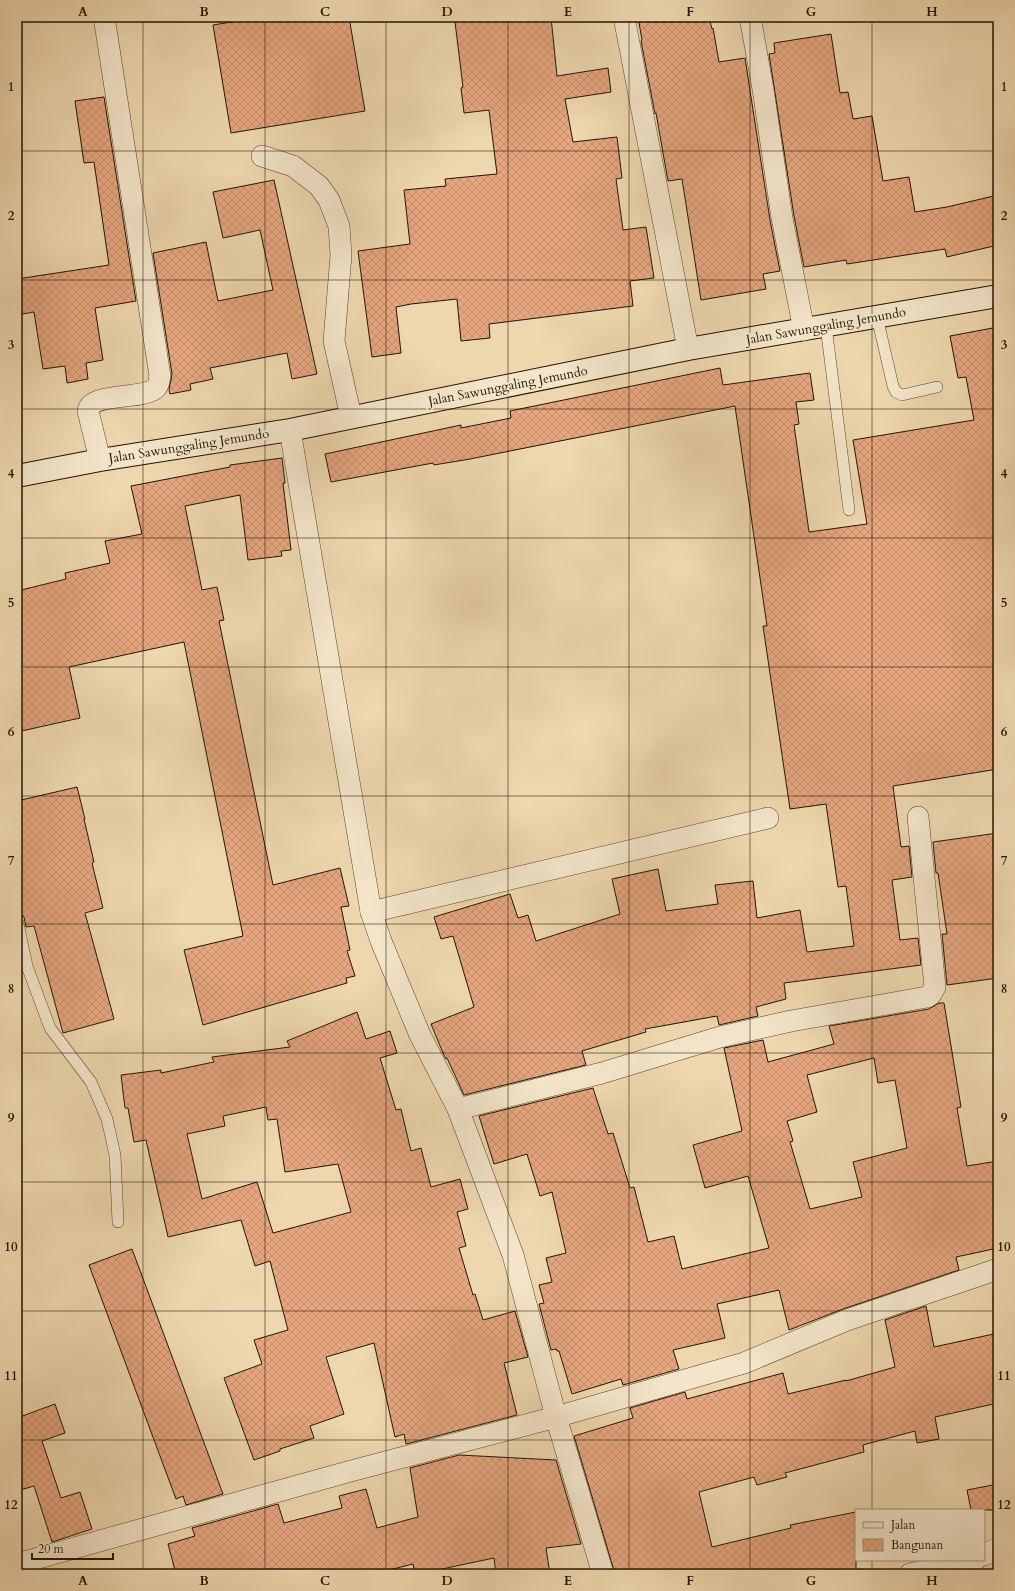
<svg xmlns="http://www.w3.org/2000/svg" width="1015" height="1591" viewBox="0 0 1015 1591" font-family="Cardo,serif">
	<defs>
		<pattern id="building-cross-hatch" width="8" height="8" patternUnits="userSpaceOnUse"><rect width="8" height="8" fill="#e6a67f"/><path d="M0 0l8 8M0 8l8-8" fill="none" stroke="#c58e6c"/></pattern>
	</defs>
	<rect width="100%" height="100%" fill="#eed7ae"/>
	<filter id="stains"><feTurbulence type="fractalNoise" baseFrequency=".005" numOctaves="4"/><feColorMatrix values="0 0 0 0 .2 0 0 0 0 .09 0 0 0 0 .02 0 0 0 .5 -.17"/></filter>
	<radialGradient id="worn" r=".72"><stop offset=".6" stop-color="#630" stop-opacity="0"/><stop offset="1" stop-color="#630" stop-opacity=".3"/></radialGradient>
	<g fill="url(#building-cross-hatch)" stroke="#221401" fill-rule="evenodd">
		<path d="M 262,17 L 349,17 L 365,111 L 231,133 L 213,25 Z"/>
		<path d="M 484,17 L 551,17 L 557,76 L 608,68 L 611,92 L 565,99 L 573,142 L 617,137 L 622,178 L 616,179 L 623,230 L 646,227 L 654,278 L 630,281 L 633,306 L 489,324 L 490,338 L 461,341 L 457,299 L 411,304 L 396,307 L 401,353 L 372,357 L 358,251 L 410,244 L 404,190 L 446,186 L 445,179 L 497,174 L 489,110 L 464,113 L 461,88 L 463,87 L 455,22 L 484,19 Z"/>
		<path d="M 638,17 L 709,17 L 712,29 L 713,28 L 719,62 L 745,58 L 770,220 L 780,271 L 763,274 L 766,289 L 701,300 L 682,179 L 668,181 L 656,113 L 655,114 L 641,41 L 642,40 Z"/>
		<path d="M 831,34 L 840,93 L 848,92 L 853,119 L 872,116 L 883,181 L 909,177 L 915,212 L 947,207 L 998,195 L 998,245 L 947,257 L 945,249 L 847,264 L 846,260 L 804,267 L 794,216 L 769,54 L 775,53 L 774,43 Z"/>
		<path d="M 104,97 L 136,301 L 95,308 L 103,360 L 86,363 L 88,379 L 67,383 L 65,366 L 43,369 L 34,312 L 17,315 L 17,279 L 109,265 L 94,162 L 84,163 L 75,101 Z"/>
		<path d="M 274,180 L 317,374 L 292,379 L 287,353 L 210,368 L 213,379 L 190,384 L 191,390 L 170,394 L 169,390 L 172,374 L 153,253 L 206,242 L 218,301 L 273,290 L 260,230 L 223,238 L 213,192 Z"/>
		<path d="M 998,327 L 998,769 L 893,786 L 901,847 L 909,846 L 912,877 L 892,880 L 900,940 L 918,938 L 921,965 L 784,983 L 786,999 L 756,1007 L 758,1016 L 719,1025 L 717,1016 L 645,1029 L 646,1032 L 582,1051 L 586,1065 L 464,1095 L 447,1058 L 446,1059 L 443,1053 L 431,1024 L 474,1007 L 453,936 L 441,939 L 434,917 L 510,894 L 518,918 L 528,915 L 536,941 L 620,914 L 612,879 L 658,869 L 666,911 L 718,904 L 715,885 L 753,881 L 757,918 L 800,910 L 807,952 L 854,946 L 846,886 L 838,887 L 826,804 L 790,809 L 763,626 L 767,626 L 735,406 L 470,459 L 434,465 L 433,463 L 331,482 L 325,454 L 461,425 L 461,428 L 511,418 L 510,411 L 720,368 L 723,385 L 810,373 L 814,400 L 796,402 L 799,424 L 794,425 L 809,532 L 867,524 L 853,440 L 974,420 L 966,377 L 958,378 L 950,336 Z"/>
		<path d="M 282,458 L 285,483 L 283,483 L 291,550 L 281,551 L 282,556 L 248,560 L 240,495 L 185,506 L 202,590 L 217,587 L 224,620 L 219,621 L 273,885 L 340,868 L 349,906 L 341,907 L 350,950 L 347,951 L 355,976 L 346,978 L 347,983 L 203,1025 L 184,950 L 243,936 L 184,642 L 69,667 L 80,718 L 17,732 L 17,591 L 66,579 L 65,573 L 110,563 L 105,541 L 142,534 L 131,486 L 230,467 L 230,465 Z"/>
		<path d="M 77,787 L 85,819 L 84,819 L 94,862 L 92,863 L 103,908 L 85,913 L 114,1019 L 63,1033 L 34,926 L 26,927 L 24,917 L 22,914 L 18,912 L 17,909 L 17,801 Z"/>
		<path d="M 998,833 L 998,978 L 947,985 L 942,934 L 947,934 L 938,873 L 936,873 L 933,842 Z"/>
		<path d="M 939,1003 L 944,1003 L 961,1107 L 957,1108 L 967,1166 L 998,1161 L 998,1248 L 956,1257 L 959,1270 L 843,1309 L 789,1330 L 779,1290 L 717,1304 L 725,1338 L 673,1350 L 679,1369 L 623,1385 L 621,1379 L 572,1394 L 559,1351 L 557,1351 L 556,1349 L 551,1350 L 539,1304 L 544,1303 L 539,1285 L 552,1282 L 546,1258 L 566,1253 L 552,1192 L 540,1196 L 527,1154 L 494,1164 L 479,1116 L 593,1088 L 608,1134 L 613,1133 L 630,1188 L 634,1187 L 648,1242 L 674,1236 L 682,1269 L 769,1248 L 748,1176 L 705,1188 L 693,1145 L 742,1131 L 724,1048 L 763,1040 L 768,1062 L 834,1044 L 829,1026 L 929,1009 ZM 874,1058 L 878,1083 L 895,1080 L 907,1148 L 853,1162 L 862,1197 L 810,1209 L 790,1142 L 793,1141 L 787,1121 L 817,1112 L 807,1075 Z"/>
		<path d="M 357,1012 L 366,1039 L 390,1031 L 397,1053 L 380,1058 L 396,1110 L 401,1109 L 411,1151 L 421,1148 L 431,1187 L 460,1179 L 468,1209 L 457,1212 L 466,1246 L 459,1248 L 473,1295 L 475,1294 L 483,1320 L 515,1311 L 528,1357 L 504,1363 L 517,1415 L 406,1444 L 404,1434 L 395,1437 L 374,1343 L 326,1357 L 344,1414 L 310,1426 L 314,1438 L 280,1449 L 280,1451 L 254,1460 L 224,1378 L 262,1364 L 254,1340 L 288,1330 L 270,1261 L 255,1266 L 241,1220 L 168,1237 L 146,1140 L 134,1142 L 128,1108 L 125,1108 L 121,1075 L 161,1070 L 161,1073 L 214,1062 L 212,1057 L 290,1047 L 287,1041 ZM 266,1107 L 268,1120 L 277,1119 L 285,1172 L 338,1164 L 351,1212 L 273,1233 L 257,1182 L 202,1199 L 187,1134 L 225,1126 L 223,1116 Z"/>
		<path d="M 132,1249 L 167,1343 L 223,1494 L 186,1505 L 183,1496 L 176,1499 L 89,1265 Z"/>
		<path d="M 926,1306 L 934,1347 L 998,1333 L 998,1403 L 935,1417 L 939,1439 L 917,1443 L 915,1431 L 863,1445 L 864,1452 L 785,1473 L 787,1477 L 757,1485 L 754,1477 L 699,1492 L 712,1547 L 791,1528 L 790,1525 L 856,1512 L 856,1574 L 615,1574 L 574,1436 L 633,1418 L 630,1408 L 685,1392 L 687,1399 L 783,1373 L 788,1394 L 846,1380 L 846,1381 L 895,1367 L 885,1320 Z"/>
		<path d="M 55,1404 L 65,1433 L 42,1441 L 61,1498 L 80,1492 L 92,1529 L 52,1542 L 34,1486 L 17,1491 L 17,1418 Z"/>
		<path d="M 459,1455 L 556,1460 L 581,1544 L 546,1548 L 550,1574 L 496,1574 L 494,1558 L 442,1569 L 443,1574 L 415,1574 L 413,1564 L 373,1574 L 176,1574 L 168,1544 L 195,1536 L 192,1528 L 278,1504 L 284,1523 L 342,1508 L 339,1496 L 366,1489 L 377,1528 L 418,1517 L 410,1468 Z"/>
		<path d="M 998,1484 L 998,1510 L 971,1510 L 967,1490 Z"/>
	</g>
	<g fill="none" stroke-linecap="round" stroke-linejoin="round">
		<defs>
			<g id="lane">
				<path d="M 877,317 L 893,386 L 896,392 L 902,395 L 937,387"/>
				<path d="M 826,326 L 849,510"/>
				<path d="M 17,919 L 27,966 L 50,1028 L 91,1082 L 107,1119 L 115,1155 L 118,1222"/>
			</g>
			<g id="street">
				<path d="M 624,17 L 688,349"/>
				<path d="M 750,17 L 763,89 L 782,218 L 804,330"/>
				<path d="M 262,156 L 293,166 L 319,186 L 329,200 L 339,226 L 341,255 L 334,341 L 351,417"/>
				<path d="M 290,430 L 371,912 L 381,941 L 420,1035 L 458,1109 L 513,1255 L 556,1417 L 603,1574"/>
				<path d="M 100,460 L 88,411 C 91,392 143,400 156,388 C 159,385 159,380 160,376 L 104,17"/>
				<path d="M 371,912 L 768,818"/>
				<path d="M 458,1109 L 602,1073 L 720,1037 L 791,1021 L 927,997 L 931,994 L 935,987 L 918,817"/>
				<path d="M 984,1555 L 998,1548"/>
				<path d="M 17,1564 L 351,1471 L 556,1417 L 744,1363 L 847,1320 L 998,1269"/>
				<path d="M 910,1574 L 975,1560"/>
			</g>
			<path id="secondary" d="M 17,476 L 100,460 L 290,430 L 688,349 L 998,296"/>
		</defs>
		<use href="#lane" stroke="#55452c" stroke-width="12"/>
		<use href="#street" stroke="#55452c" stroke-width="22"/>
		<use href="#secondary" stroke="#221401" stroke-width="24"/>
		<use href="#lane" stroke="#f4e5ca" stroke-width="11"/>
		<use href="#street" stroke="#f4e5ca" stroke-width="21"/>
		<use href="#secondary" stroke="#f4e5ca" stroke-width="22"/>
	</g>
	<path fill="none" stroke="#221401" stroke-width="1" stroke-opacity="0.55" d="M 143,17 L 143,1574M 265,17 L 265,1574M 386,17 L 386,1574M 508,17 L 508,1574M 629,17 L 629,1574M 750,17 L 750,1574M 872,17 L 872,1510M 17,151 L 998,151M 17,280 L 998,280M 17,409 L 998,409M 17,538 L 998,538M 17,667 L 998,667M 17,796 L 998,796M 17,924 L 998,924M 17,1053 L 998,1053M 17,1182 L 998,1182M 17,1311 L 998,1311M 17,1440 L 998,1440M 872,1560 L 872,1574"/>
	<g text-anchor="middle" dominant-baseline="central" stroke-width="4" stroke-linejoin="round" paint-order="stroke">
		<g font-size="13" fill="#221401" stroke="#f4e5ca">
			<text transform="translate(826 326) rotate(-10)">Jalan Sawunggaling Jemundo</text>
			<text transform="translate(508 386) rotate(-11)">Jalan Sawunggaling Jemundo</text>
			<text transform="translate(189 446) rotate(-9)">Jalan Sawunggaling Jemundo</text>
		</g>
	</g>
	<rect width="1015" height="1591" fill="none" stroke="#eed7ae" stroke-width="44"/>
	<rect x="855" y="1509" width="130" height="52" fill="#f4e5ca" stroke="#a0917a"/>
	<rect x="863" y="1522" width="20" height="6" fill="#f4e5ca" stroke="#a0917a"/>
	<text x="891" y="1529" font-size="12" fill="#221401">Jalan</text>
	<rect x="863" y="1539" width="20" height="12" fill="url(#building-cross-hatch)" stroke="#a0917a"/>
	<text x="891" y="1549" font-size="12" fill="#221401">Bangunan</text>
	<path d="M32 1553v6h81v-6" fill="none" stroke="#221401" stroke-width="2"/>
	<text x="38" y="1553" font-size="12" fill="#221401" stroke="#f4e5ca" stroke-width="3" paint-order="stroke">20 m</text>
	<rect x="22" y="22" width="971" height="1547" fill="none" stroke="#221401" stroke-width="1.5"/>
	<g font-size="13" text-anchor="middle" font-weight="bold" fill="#221401">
		<text x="83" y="16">A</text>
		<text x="204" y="16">B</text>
		<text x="325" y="16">C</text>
		<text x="447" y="16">D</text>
		<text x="568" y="16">E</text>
		<text x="690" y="16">F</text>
		<text x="811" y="16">G</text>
		<text x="932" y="16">H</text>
		<text x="11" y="91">1</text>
		<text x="1004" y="91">1</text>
		<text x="11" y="220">2</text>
		<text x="1004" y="220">2</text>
		<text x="11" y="349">3</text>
		<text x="1004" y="349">3</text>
		<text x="11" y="478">4</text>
		<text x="1004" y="478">4</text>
		<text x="11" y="607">5</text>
		<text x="1004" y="607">5</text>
		<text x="11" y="736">6</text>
		<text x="1004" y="736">6</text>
		<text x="11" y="865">7</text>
		<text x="1004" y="865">7</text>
		<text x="11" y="993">8</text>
		<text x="1004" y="993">8</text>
		<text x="11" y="1122">9</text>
		<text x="1004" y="1122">9</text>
		<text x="11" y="1251">10</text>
		<text x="1004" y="1251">10</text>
		<text x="11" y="1380">11</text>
		<text x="1004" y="1380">11</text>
		<text x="11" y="1509">12</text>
		<text x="1004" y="1509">12</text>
		<text x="83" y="1585">A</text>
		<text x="204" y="1585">B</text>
		<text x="325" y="1585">C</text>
		<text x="447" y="1585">D</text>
		<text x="568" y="1585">E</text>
		<text x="690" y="1585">F</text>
		<text x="811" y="1585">G</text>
		<text x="932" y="1585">H</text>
	</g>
	<rect width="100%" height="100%" filter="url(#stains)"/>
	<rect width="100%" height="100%" fill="url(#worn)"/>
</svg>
